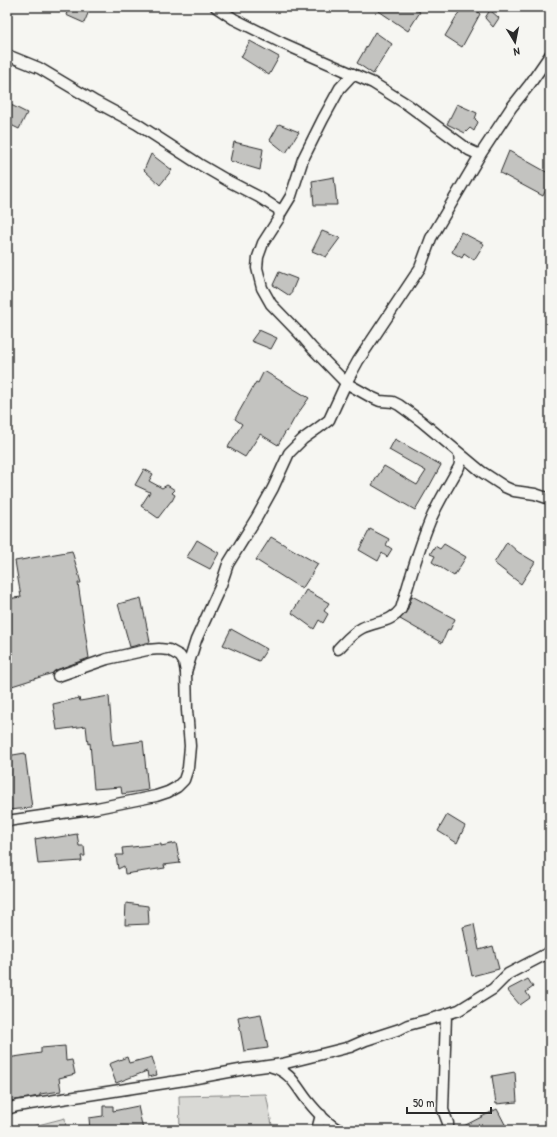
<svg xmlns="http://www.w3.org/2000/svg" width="557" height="1137" viewBox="0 0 557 1137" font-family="'Patrick Hand',sans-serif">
	<rect width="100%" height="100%" fill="#f6f6f2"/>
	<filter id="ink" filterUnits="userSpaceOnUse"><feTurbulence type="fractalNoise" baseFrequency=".025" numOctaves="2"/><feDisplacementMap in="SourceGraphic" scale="8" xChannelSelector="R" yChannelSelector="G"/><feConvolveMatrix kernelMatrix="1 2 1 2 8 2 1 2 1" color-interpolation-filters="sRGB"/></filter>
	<g filter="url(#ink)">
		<g fill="#d9d9d5" stroke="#828280">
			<path d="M 266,1094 L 273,1130 L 180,1130 L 179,1096 Z"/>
			<path d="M 65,1118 L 66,1130 L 19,1130 Z"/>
		</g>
		<g fill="#c3c3c0" stroke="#2b2b2b">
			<path d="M 69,7 L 81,7 L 89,11 L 84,23 L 66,15 Z"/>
			<path d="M 373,7 L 412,7 L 420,12 L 408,31 Z"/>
			<path d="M 462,7 L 473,7 L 480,14 L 462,47 L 445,36 Z"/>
			<path d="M 490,10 L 499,18 L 493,27 L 485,18 Z"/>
			<path d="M 375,32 L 392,44 L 373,74 L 357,63 Z"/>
			<path d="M 250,41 L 279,57 L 269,75 L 241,57 Z"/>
			<path d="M 7,103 L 27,113 L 19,129 L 7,123 Z"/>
			<path d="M 457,104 L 477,113 L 475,119 L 478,122 L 474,131 L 470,128 L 465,133 L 447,124 Z"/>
			<path d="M 279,124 L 299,132 L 286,153 L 270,140 Z"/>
			<path d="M 234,142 L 263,149 L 260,170 L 230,161 Z"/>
			<path d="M 509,151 L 550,174 L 550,181 L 543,196 L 500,173 Z"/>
			<path d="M 151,154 L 172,170 L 160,185 L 144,170 Z"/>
			<path d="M 334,177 L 337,205 L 314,205 L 312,181 Z"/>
			<path d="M 322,231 L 340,238 L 326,257 L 312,251 Z"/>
			<path d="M 461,232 L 484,244 L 474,260 L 464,253 L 462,258 L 452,252 Z"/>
			<path d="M 279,272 L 297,279 L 290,296 L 273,285 Z"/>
			<path d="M 259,330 L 277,338 L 271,349 L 251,341 Z"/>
			<path d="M 264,371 L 309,398 L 294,419 L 287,432 L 286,431 L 278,445 L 260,434 L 245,457 L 228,447 L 242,424 L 235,419 L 256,382 L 258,383 Z"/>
			<path d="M 395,439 L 441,465 L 429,487 L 429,486 L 415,510 L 372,485 L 384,466 L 417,485 L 426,471 L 389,450 Z"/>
			<path d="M 144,469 L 153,474 L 149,481 L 162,488 L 167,485 L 175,490 L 172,493 L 175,495 L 172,501 L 171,501 L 158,518 L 141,506 L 150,492 L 135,485 Z"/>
			<path d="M 370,529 L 389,539 L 386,545 L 392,549 L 387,557 L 382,553 L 378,561 L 359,550 Z"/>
			<path d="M 271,537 L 318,564 L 302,589 L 256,560 Z"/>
			<path d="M 197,540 L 219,553 L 210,569 L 187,557 Z"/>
			<path d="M 507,542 L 518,552 L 535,562 L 521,584 L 494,563 Z"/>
			<path d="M 444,544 L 466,557 L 454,576 L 432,562 L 435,556 L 430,554 L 435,546 L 440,549 Z"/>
			<path d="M 72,551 L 81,583 L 78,583 L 89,658 L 56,670 L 53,673 L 12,686 L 7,658 L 7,599 L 21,597 L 15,561 Z"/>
			<path d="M 306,590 L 329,603 L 324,611 L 328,614 L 323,623 L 319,620 L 314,629 L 292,613 Z"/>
			<path d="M 412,596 L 455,619 L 450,630 L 448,629 L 442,643 L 400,619 L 407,611 Z"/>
			<path d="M 141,598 L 150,642 L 130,647 L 118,604 Z"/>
			<path d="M 231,629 L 267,649 L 259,661 L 223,645 Z"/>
			<path d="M 109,696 L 113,745 L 143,741 L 148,790 L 122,794 L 121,787 L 94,789 L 90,743 L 88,744 L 86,726 L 57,730 L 53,704 L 79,698 L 80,701 Z"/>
			<path d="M 25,753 L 32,808 L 7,810 L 7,756 Z"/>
			<path d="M 447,815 L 465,826 L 457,843 L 438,831 Z"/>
			<path d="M 77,834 L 79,846 L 84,846 L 85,856 L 81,856 L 82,861 L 38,864 L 35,839 L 46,837 L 46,838 L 53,837 L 53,838 Z"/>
			<path d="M 176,843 L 180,863 L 164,865 L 165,868 L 125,874 L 124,866 L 118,869 L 116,855 L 123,855 L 122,848 L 161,844 L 161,846 Z"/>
			<path d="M 126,903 L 148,906 L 149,924 L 125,925 Z"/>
			<path d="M 474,924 L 479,950 L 493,946 L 499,969 L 472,976 L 467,952 L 468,952 L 463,927 Z"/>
			<path d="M 528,979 L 533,987 L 526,992 L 530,998 L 520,1005 L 507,990 Z"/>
			<path d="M 261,1014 L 268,1048 L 244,1051 L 238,1017 L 248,1015 L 249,1016 Z"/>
			<path d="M 65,1046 L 66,1061 L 72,1060 L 75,1074 L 59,1078 L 61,1091 L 40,1094 L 40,1096 L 10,1101 L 7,1072 L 7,1058 L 41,1053 L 41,1048 Z"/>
			<path d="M 127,1057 L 129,1063 L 152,1057 L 157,1075 L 148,1077 L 147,1071 L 116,1083 L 109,1064 Z"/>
			<path d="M 515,1072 L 517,1102 L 496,1104 L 492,1076 Z"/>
			<path d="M 103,1106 L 113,1106 L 113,1111 L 138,1106 L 143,1130 L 90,1130 L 89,1118 L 103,1116 Z"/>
			<path d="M 497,1109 L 508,1130 L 456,1130 Z"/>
		</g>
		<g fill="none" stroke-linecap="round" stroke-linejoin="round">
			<defs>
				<g id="minor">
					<path d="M 216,7 L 234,19 L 282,43 L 373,83 L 408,105 L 469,150 L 480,155"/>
					<path d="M 7,55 L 39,68 L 96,102 L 137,124 L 199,164 L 230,182 L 259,197 L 273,206 L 278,209 L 280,214"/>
					<path d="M 353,74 L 340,88 L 323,119 L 303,159 L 291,196 L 280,214 L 279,218 L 263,243 L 258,257 L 257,268 L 262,288 L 271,304 L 299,333 L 312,348 L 346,383 L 371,397 L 380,401 L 393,402 L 399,405 L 421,421 L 482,472 L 505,487 L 514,491 L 535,494 L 550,499"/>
					<path d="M 338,649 C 345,642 352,633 362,628 C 376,621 391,623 401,609 C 410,579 418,550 430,521 C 438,502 449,485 459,467 L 460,463 L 459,454"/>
					<path d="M 58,676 L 107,659 L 147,650 L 159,649 L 169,650 L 180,656 L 184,662 L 186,672"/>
					<path d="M 7,821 L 97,808 L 156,796 L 168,792 L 177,787 L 184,780 L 188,768 L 190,746 L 187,710 L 186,672 L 196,640 L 221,585 L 228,564 L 257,517 L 273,488 L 289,453 L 303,439 L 317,429 L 329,420 L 346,383 L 358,361 L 420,268 L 431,238 L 480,155 L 511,108 L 530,84 L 550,55"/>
					<path d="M 446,1015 L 443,1110 L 448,1123 L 448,1130"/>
					<path d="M 272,1067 C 291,1072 296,1086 307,1100 C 315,1110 328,1124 339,1130"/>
					<path d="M 7,1109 L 17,1106 L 191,1079 L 245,1069 L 282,1064 L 350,1047 L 366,1040 L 400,1029 L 408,1025 L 438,1017 L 459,1010 L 493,989 L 508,974 L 550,952"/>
					<path d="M 317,1130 L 321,1115"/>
				</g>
			</defs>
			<use href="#minor" stroke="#2b2b2b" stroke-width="13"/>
			<use href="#minor" stroke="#f6f6f2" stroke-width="10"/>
		</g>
	</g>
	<rect width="557" height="1137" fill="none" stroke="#f6f6f2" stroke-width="24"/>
	<rect x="12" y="12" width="533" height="1113" fill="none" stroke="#2b2b2b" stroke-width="1.5" filter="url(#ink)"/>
	<g transform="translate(515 42) rotate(170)" stroke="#f6f6f2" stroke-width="3" paint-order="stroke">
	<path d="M0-3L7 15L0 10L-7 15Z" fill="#2b2b2b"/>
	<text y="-6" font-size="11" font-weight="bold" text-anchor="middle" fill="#2b2b2b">N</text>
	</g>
	<path d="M407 1107v6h84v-6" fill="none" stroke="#2b2b2b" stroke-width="2"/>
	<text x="413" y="1107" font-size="12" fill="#2b2b2b" stroke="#f6f6f2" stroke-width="3" paint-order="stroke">50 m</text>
</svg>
